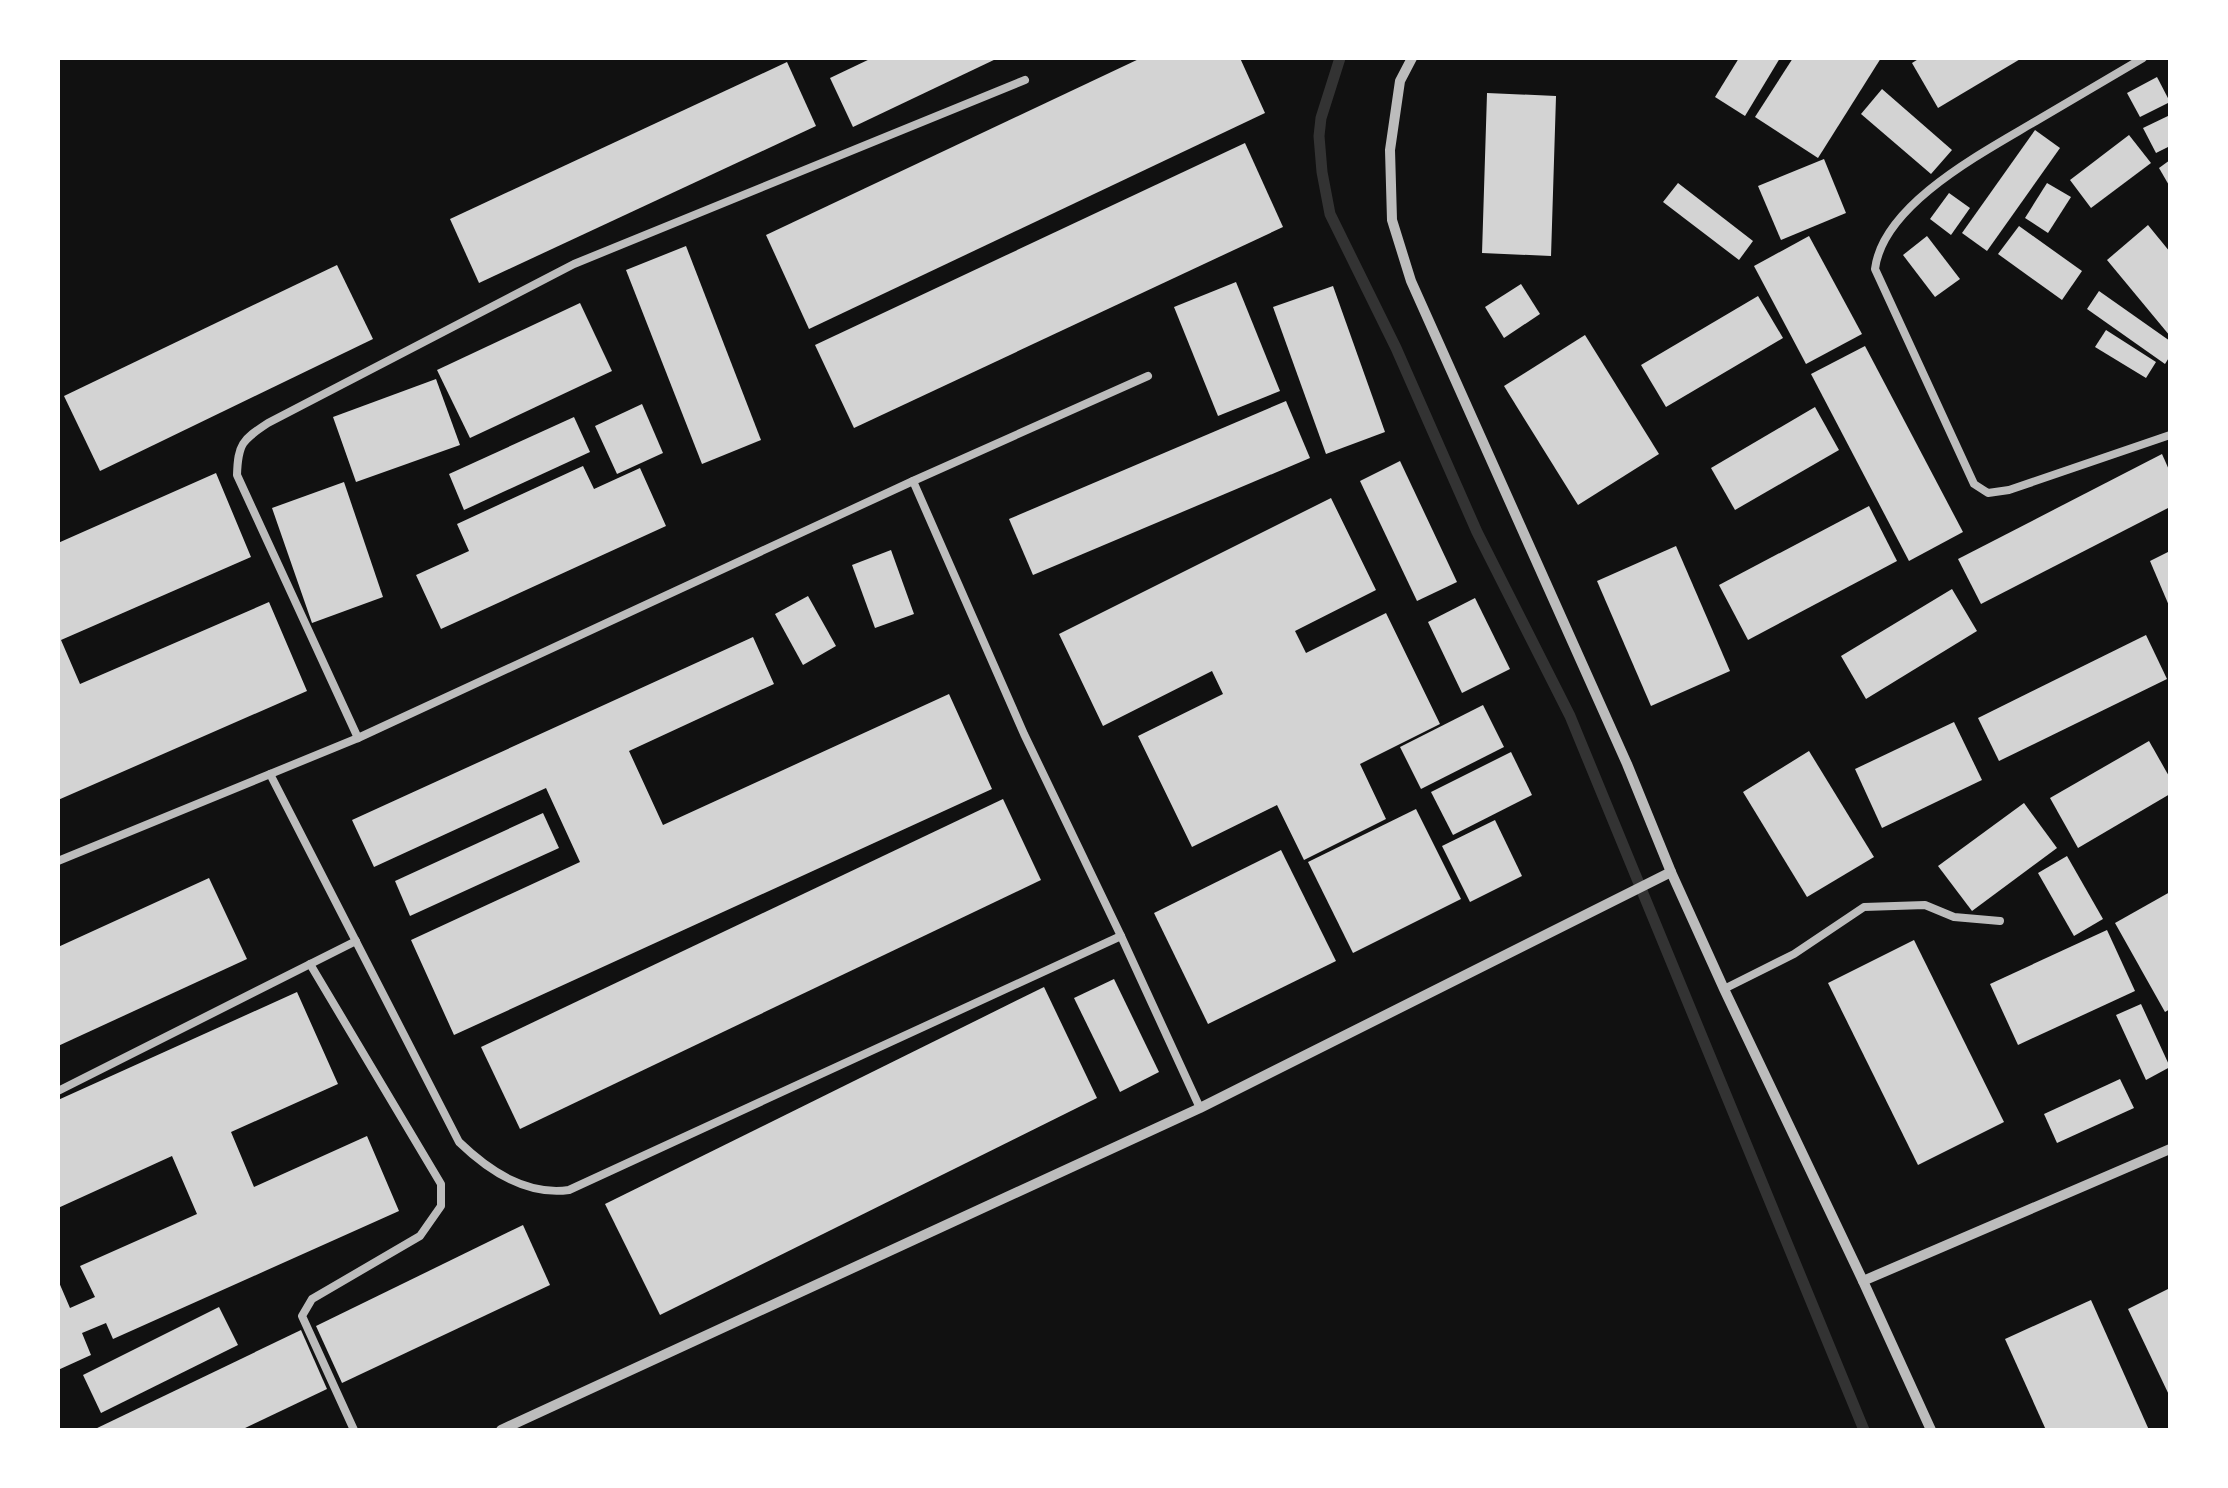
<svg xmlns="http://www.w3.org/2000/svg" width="2228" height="1488" viewBox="0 0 2228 1488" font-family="Rubik,sans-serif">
	<rect width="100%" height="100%" fill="#111"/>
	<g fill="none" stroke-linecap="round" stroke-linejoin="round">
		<path stroke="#333" stroke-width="11" d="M 1340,58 L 1321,118 L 1319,136 L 1322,172 L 1330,214 L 1396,348 L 1477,532 L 1570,716 L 1864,1430"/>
	</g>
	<g fill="#d3d3d3">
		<path d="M 872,58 L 998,58 L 853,127 L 830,78 Z"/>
		<path d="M 1141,58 L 1240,58 L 1265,113 L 809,329 L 766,235 Z"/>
		<path d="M 1739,58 L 1780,58 L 1745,116 L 1715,97 Z"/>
		<path d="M 1793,58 L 1881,58 L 1818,158 L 1755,117 Z"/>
		<path d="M 1920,58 L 2022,58 L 1938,108 L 1912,63 Z"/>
		<path d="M 787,62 L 816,126 L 479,283 L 450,219 Z"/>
		<path d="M 2157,77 L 2170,102 L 2140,117 L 2127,93 Z"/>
		<path d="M 1882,89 L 1952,150 L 1931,174 L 1861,114 Z"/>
		<path d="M 1487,93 L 1556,96 L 1551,256 L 1482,253 Z"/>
		<path d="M 2170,115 L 2170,146 L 2156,153 L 2143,128 Z"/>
		<path d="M 2035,130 L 2060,148 L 1987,251 L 1962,233 Z"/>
		<path d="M 2129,135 L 2151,163 L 2091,208 L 2070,180 Z"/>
		<path d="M 1245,143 L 1283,227 L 854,428 L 815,345 Z"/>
		<path d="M 1824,159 L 1846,213 L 1781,240 L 1758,186 Z"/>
		<path d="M 2170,160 L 2170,187 L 2159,168 Z"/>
		<path d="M 1678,183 L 1753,241 L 1739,260 L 1663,202 Z"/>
		<path d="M 2047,183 L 2071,197 L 2048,233 L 2025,218 Z"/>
		<path d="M 1949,193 L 1970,208 L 1951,235 L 1930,219 Z"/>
		<path d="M 2148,225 L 2170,252 L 2170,336 L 2107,260 Z"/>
		<path d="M 2019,226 L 2082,271 L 2062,300 L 1998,254 Z"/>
		<path d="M 1809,236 L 1862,334 L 1806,364 L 1754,266 Z"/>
		<path d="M 1927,236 L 1960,279 L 1935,297 L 1903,255 Z"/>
		<path d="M 686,246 L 761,440 L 702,464 L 626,270 Z"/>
		<path d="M 337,265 L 373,339 L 100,471 L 64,396 Z"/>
		<path d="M 1236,282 L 1280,391 L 1218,416 L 1174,307 Z"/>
		<path d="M 1521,284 L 1540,314 L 1504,338 L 1485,307 Z"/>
		<path d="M 1333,286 L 1385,432 L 1326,454 L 1273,307 Z"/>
		<path d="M 2099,291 L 2170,341 L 2170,356 L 2165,364 L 2087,309 Z"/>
		<path d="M 1758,296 L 1783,338 L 1666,407 L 1641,365 Z"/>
		<path d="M 580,303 L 612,371 L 470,438 L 437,370 Z"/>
		<path d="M 2106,330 L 2156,362 L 2146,378 L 2095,347 Z"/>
		<path d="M 1585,335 L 1659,454 L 1578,505 L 1504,386 Z"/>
		<path d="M 1865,346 L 1963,532 L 1909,561 L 1811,374 Z"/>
		<path d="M 436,379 L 460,445 L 356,482 L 333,417 Z"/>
		<path d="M 1286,401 L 1310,458 L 1033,575 L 1009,519 Z"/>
		<path d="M 642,404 L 663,453 L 617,474 L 595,426 Z"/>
		<path d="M 1815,407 L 1839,450 L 1735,510 L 1711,468 Z"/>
		<path d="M 574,417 L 590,452 L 464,510 L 449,474 Z"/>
		<path d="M 2162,454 L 2170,472 L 2170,507 L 1981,604 L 1958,559 Z"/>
		<path d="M 1400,461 L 1457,582 L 1417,601 L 1360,481 Z"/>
		<path d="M 583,466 L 594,489 L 640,468 L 666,526 L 441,629 L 416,575 L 469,551 L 457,524 Z"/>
		<path d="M 216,473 L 251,557 L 61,640 L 80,684 L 269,602 L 307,691 L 58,800 L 58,543 Z"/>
		<path d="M 344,482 L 383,597 L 312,623 L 272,508 Z"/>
		<path d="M 1331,498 L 1376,590 L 1295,631 L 1306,653 L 1386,613 L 1440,724 L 1360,764 L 1386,819 L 1304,860 L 1277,805 L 1192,847 L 1138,736 L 1223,694 L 1212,671 L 1103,726 L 1059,634 Z"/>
		<path d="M 1869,506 L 1897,561 L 1748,640 L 1719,585 Z"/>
		<path d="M 1676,546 L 1730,671 L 1651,706 L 1597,581 Z"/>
		<path d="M 891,550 L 914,614 L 875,628 L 852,565 Z"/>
		<path d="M 2170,551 L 2170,608 L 2150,561 Z"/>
		<path d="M 1952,589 L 1977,631 L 1866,699 L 1841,656 Z"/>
		<path d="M 808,596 L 836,646 L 803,665 L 775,614 Z"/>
		<path d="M 1475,598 L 1510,669 L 1462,693 L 1428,622 Z"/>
		<path d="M 2146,635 L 2167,679 L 1999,761 L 1978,718 Z"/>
		<path d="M 753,637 L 774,684 L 629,751 L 663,825 L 949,694 L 992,789 L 454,1035 L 411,940 L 580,862 L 546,788 L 374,867 L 352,820 Z"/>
		<path d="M 1483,705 L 1504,747 L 1421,789 L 1400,747 Z"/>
		<path d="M 1954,722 L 1982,780 L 1882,828 L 1855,769 Z"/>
		<path d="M 2149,741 L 2170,778 L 2170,794 L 2078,848 L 2050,798 Z"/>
		<path d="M 1809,751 L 1874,857 L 1807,897 L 1743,792 Z"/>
		<path d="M 1511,752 L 1532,795 L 1453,835 L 1431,792 Z"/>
		<path d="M 1003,799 L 1041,880 L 520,1129 L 481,1047 Z"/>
		<path d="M 2024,803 L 2057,848 L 1972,911 L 1938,866 Z"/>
		<path d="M 1416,809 L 1461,899 L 1353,953 L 1308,862 Z"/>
		<path d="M 543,813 L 559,848 L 410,916 L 395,881 Z"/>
		<path d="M 1495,820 L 1522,876 L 1470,902 L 1442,846 Z"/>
		<path d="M 1281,850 L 1336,961 L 1208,1024 L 1154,913 Z"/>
		<path d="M 2067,856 L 2103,919 L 2074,936 L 2038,873 Z"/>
		<path d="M 209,878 L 247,959 L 58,1046 L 58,947 Z"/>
		<path d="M 2170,892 L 2170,1009 L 2165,1012 L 2115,923 Z"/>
		<path d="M 2107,930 L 2135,991 L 2018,1045 L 1990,984 Z"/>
		<path d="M 1914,940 L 2004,1122 L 1918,1165 L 1828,983 Z"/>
		<path d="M 1114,979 L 1159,1072 L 1120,1092 L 1074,998 Z"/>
		<path d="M 1044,987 L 1097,1098 L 660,1315 L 605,1204 Z"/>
		<path d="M 297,992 L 338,1084 L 231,1132 L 254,1187 L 367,1136 L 399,1211 L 113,1339 L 106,1323 L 82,1333 L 91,1355 L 58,1370 L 58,1280 L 70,1308 L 95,1297 L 80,1266 L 197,1214 L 172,1156 L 58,1208 L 58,1100 Z"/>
		<path d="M 2141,1004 L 2170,1067 L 2146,1080 L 2116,1015 Z"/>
		<path d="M 2120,1079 L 2134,1108 L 2057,1143 L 2044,1114 Z"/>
		<path d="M 523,1225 L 550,1285 L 342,1383 L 316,1326 Z"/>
		<path d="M 2170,1288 L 2170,1397 L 2128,1309 Z"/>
		<path d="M 2091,1300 L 2149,1430 L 2046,1430 L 2005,1339 Z"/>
		<path d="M 219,1307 L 238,1345 L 101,1413 L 83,1375 Z"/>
		<path d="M 301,1330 L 327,1389 L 241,1430 L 93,1430 Z"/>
	</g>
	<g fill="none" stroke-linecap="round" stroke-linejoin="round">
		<g stroke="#bcbcbc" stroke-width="8">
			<path d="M 2143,58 C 2107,79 2071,100 2036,121 C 1984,152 1883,204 1875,269 L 1974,484 L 1988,493 L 2009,490 L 2170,435"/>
			<path d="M 913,481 L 1024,734 L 1121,936 L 1200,1108"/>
			<path d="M 358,738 L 237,475 C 238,444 242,440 268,423 L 574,264 L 1025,80"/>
			<path d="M 270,774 L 459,1142 C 489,1171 526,1196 569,1190 L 1121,936"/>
			<path d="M 58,861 L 358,738 L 913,481 L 1148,376"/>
			<path d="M 310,964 L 441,1184 L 441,1206 L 420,1236 L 312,1299 L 302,1316 L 354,1430"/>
			<path d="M 1724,989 L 1794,954 L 1864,907 L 1925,905 L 1954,917 L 2000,921"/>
			<path d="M 58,1091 L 356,941"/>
		</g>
		<g stroke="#bcbcbc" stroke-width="10">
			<path d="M 1412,58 L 1400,81 L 1390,150 L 1392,220 L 1411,281 L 1627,764 L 1671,872 L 1724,989 L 1863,1281 L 1931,1430"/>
			<path d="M 1863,1281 L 2170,1149"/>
			<path d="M 501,1430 L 1200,1108 L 1671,872"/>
		</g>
	</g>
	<rect width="2228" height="1488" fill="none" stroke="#ffffff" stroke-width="120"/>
</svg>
